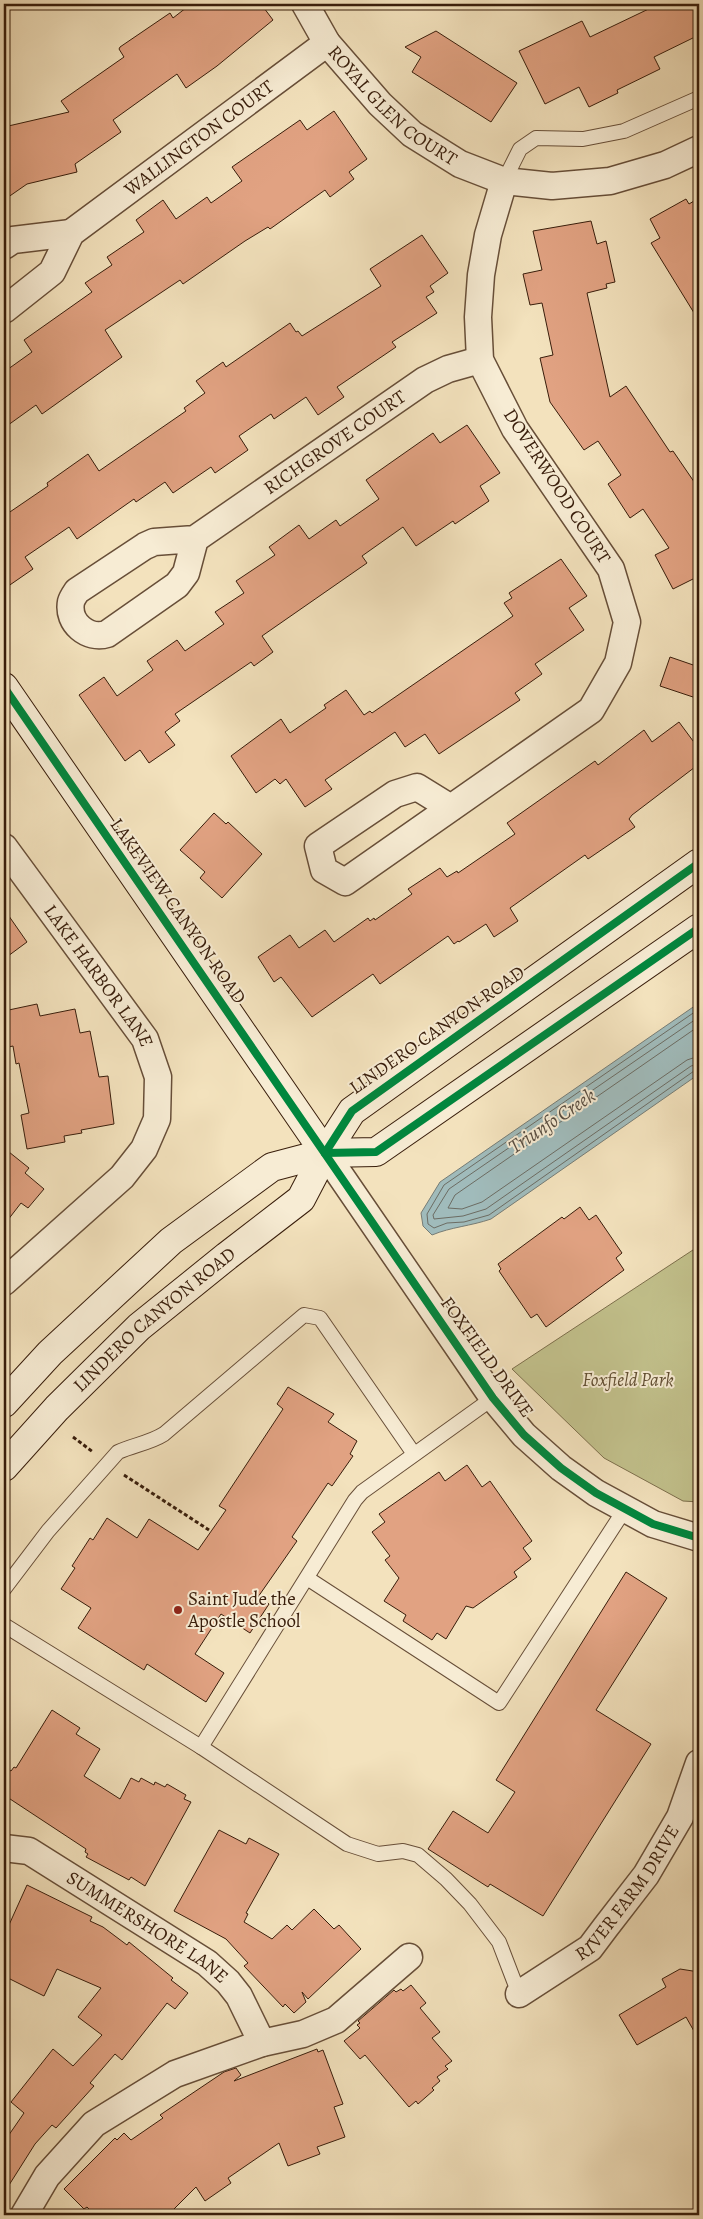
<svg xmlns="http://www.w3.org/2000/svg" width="703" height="2219" viewBox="0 0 703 2219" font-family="Alegreya,serif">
	<rect width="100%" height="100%" fill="#f3e2bd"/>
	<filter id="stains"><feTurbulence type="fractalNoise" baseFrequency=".004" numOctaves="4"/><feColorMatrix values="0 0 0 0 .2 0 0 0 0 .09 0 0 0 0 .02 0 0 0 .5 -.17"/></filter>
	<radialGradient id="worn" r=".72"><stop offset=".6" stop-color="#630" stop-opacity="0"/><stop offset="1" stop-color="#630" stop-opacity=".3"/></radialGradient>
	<path fill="#c2c18c" stroke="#7d6f4c" d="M 699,1246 L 699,1502 L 683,1501 L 604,1458 L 512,1369 Z"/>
	<path fill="#a0bbbb" stroke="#767c75" d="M 699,1003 L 699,1074 L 491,1219 C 471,1226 451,1227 432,1235 L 423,1226 L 421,1213 L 440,1182 Z"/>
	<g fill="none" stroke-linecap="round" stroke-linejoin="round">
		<g stroke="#6c6c63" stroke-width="1">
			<path d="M 699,1009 L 444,1185 L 427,1214 L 428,1224 L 434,1228 L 447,1223 L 464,1222 L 489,1215 L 694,1071 L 699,1070"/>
			<path d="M 699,1017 L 449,1189 L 433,1215 L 434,1219 L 463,1216 L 486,1209 L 691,1066 L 699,1064"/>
			<path d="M 699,1026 L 455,1195 L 448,1208 L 462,1209 L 482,1202 L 687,1060 L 699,1056"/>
		</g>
	</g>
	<g fill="#e1a282" stroke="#381d0b">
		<path d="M 191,4 L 261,4 L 273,20 L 217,66 L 186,88 L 177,74 L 113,120 L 121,132 L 75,164 L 77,172 L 27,184 L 4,200 L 4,127 L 69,112 L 61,101 L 124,57 L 119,49 L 120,47 L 170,13 L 173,18 Z"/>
		<path d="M 659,4 L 699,4 L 699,35 L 654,57 L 660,69 L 617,90 L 618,93 L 589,107 L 579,87 L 545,104 L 519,51 L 582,21 L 590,37 Z"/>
		<path d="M 436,31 L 517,83 L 491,122 L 412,72 L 421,57 L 405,47 Z"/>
		<path d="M 334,111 L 367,159 L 349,172 L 354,179 L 330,197 L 325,190 L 270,229 L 268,227 L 245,241 L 183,284 L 180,280 L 105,330 L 122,357 L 42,414 L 36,405 L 4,428 L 4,372 L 32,352 L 24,340 L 92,292 L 85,283 L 112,265 L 107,257 L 144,232 L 136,220 L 163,200 L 176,219 L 207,197 L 211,203 L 242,181 L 232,167 L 300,120 L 307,130 Z"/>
		<path d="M 699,198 L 699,321 L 651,243 L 660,238 L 650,219 L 686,199 L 689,204 Z"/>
		<path d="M 591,221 L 597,244 L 606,241 L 615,282 L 606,284 L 607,288 L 587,293 L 610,397 L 626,386 L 670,452 L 673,451 L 699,489 L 699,576 L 673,589 L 655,555 L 669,548 L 643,509 L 630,518 L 608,484 L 621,475 L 598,441 L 584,450 L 550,402 L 540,358 L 553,355 L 542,303 L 530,305 L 523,274 L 542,270 L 533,231 Z"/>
		<path d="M 422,235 L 448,273 L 430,286 L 434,292 L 426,297 L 437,313 L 392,342 L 396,347 L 337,387 L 344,397 L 318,415 L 306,397 L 274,419 L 271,414 L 239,436 L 248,450 L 215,473 L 211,467 L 173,493 L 165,482 L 136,502 L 134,499 L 77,539 L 69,527 L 25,557 L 33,569 L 4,589 L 4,516 L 48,486 L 47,483 L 88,454 L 99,471 L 186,411 L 184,408 L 205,393 L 196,381 L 223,362 L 226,367 L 290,323 L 296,332 L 298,331 L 302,336 L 381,286 L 370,269 Z"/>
		<path d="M 467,425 L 500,473 L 480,486 L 489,501 L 455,524 L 453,521 L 416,546 L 403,527 L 362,556 L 367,563 L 262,636 L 273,652 L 254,666 L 251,662 L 175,714 L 180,721 L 165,732 L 175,745 L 149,763 L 140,750 L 125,761 L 79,695 L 104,677 L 117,696 L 153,670 L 147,661 L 177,640 L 185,651 L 224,624 L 215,612 L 244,593 L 236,581 L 275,555 L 269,547 L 299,525 L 309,539 L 336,520 L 340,526 L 379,499 L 366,480 L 433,433 L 440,443 Z"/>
		<path d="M 561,559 L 587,596 L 569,608 L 584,630 L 535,664 L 542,674 L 515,693 L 520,700 L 439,754 L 425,734 L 405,747 L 395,732 L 325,780 L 332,789 L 305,807 L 286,779 L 280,784 L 275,779 L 256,793 L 231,756 L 281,719 L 290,733 L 326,708 L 324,705 L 346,690 L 364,715 L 370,711 L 372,713 L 513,616 L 504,603 L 512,598 L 509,593 Z"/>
		<path d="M 670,657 L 699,667 L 699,699 L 660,686 Z"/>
		<path d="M 679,722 L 699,749 L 699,764 L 632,815 L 629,819 L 635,827 L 588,859 L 585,855 L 510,908 L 518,921 L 494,937 L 486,924 L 459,942 L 458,941 L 454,944 L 448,936 L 380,984 L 373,974 L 312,1017 L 281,977 L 274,982 L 258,957 L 290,935 L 299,948 L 325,930 L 334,942 L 368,918 L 370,921 L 374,918 L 375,920 L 412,894 L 408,889 L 440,868 L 447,877 L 457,871 L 458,873 L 515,834 L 507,823 L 595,761 L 598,765 L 644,730 L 652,742 Z"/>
		<path d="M 214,813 L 226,824 L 228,822 L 262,854 L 222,898 L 200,878 L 205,872 L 180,850 Z"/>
		<path d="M 4,909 L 27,942 L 4,959 Z"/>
		<path d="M 37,1004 L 40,1016 L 75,1009 L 80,1033 L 90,1031 L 99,1077 L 108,1076 L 114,1124 L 81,1130 L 82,1133 L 64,1136 L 65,1142 L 27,1149 L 21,1115 L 29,1113 L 19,1063 L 16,1064 L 13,1046 L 4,1048 L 4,1011 Z"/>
		<path d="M 4,1148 L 29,1168 L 25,1173 L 44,1189 L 28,1208 L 21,1203 L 4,1225 Z"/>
		<path d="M 580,1207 L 589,1220 L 596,1215 L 622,1253 L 616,1258 L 624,1270 L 546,1327 L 537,1314 L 531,1318 L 499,1271 L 501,1269 L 498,1264 L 562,1217 L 564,1219 Z"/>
		<path d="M 288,1387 L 334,1414 L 328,1422 L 357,1441 L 350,1454 L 353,1456 L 332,1486 L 328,1483 L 292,1537 L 297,1541 L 258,1597 L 269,1604 L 250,1633 L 221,1614 L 195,1654 L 224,1673 L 206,1702 L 147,1664 L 144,1670 L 78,1628 L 91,1608 L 61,1589 L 75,1568 L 72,1566 L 90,1538 L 93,1540 L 107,1518 L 137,1538 L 149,1519 L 198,1550 L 226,1510 L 219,1506 L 283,1409 L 277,1404 Z"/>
		<path d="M 467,1465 L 482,1487 L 490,1481 L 532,1541 L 523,1548 L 531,1559 L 514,1572 L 517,1577 L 473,1608 L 466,1606 L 446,1639 L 437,1633 L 432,1640 L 403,1621 L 406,1615 L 384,1601 L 399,1578 L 385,1560 L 390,1556 L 372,1532 L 385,1522 L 379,1514 L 439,1472 L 445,1481 Z"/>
		<path d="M 626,1572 L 667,1598 L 596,1710 L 651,1744 L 543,1916 L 490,1884 L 488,1887 L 428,1849 L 453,1811 L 488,1833 L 515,1792 L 496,1780 Z"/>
		<path d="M 52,1710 L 80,1728 L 76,1734 L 100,1749 L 84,1776 L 120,1799 L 131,1778 L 139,1782 L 141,1778 L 154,1785 L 155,1782 L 165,1787 L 167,1784 L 186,1795 L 184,1799 L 191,1802 L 145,1886 L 131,1877 L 129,1880 L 86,1857 L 88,1854 L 85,1852 L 86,1849 L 4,1795 L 4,1767 L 11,1771 L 14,1767 L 16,1768 Z"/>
		<path d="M 219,1830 L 246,1844 L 249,1838 L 279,1854 L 246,1913 L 248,1914 L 244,1922 L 272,1939 L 287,1925 L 292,1930 L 314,1909 L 334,1929 L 339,1925 L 361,1949 L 308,1999 L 302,1992 L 306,2002 L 294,2013 L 285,2004 L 283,2007 L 244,1966 L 248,1963 L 226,1939 L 174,1911 Z"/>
		<path d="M 27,1885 L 92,1917 L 90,1921 L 103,1927 L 127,1945 L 129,1942 L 173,1978 L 171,1980 L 188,1993 L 175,2009 L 167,2003 L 164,2007 L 122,2060 L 115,2054 L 90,2083 L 94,2086 L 56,2128 L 52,2125 L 35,2144 L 4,2193 L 4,2142 L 24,2113 L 11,2102 L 53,2049 L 73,2066 L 102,2035 L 78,2017 L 101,1988 L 57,1969 L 44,1996 L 4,1976 L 4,1936 Z"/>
		<path d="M 680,1969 L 699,1972 L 699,2040 L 686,2017 L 637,2045 L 619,2015 L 666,1987 L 662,1979 Z"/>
		<path d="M 411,1985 L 426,2003 L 420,2008 L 440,2032 L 432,2038 L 452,2061 L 445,2066 L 448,2069 L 437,2077 L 440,2081 L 432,2088 L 434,2090 L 418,2104 L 416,2101 L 409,2107 L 365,2055 L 360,2059 L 344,2041 L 360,2028 L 357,2025 L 360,2023 L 358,2021 L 394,1990 L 396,1992 L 401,1989 L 403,1991 Z"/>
		<path d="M 317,2049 L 318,2052 L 323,2050 L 343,2104 L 334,2107 L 345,2137 L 317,2147 L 320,2154 L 288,2166 L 279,2143 L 228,2178 L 231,2183 L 205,2201 L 196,2187 L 168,2215 L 95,2215 L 87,2207 L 84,2209 L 64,2189 L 115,2138 L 117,2140 L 124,2133 L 131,2140 L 163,2118 L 160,2115 L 224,2072 L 236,2068 L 241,2075 L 234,2081 Z"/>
	</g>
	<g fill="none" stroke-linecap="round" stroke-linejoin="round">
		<defs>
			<g id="lane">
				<path d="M 504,181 L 520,149 L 536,138 L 583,139 L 624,131 L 699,98"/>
				<path d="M 307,1578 L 499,1703 L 625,1509"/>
				<path d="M 4,1589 L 48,1531 L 118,1452 C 133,1445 150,1443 164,1434 L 304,1315 L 320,1318 L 414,1454"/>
				<path d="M 4,1625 L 201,1747 L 347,1844 L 378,1854 L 403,1851 L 418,1855 L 446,1879 L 470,1904 L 499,1942 L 519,1994"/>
				<path d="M 201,1747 L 355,1500 L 362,1492 L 493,1398"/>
			</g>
			<g id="street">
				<path id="s1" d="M 305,4 L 327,43 L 380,104 L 412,134 L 460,164 L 504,181 L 552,186 L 610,181 L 665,165 L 699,149"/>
				<path d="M 4,246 L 13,240 L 71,233"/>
				<path id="s2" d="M 4,310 L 52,272 L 71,233 L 327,43"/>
				<path id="s3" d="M 195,539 L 186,573 L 177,585 L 107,634 C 88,640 67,623 71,602 C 72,598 75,594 77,591 L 145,546 L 154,542 L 195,539 L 425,380 L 448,369 L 480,360"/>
				<path d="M 451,808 L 417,787 L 395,794 L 318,846 L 324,870 L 345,882 L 591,710 L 618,663 L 627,622 L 611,569 L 515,429 L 480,360 L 478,317 L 481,275 L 488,235 L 504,181"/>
				<path id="s4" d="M 4,847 L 145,1039 L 158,1077 L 157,1119 L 144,1149 L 122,1177 L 4,1282"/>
				<path d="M 325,1153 L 493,1398 L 524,1435 L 561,1468 L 596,1493 L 653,1524 L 699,1538"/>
				<path id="s5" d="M 4,1848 L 29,1851 L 207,1963 L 228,1982 L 239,1996 L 262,2043"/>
				<path id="s6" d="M 519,1994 L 590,1948 L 605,1928 L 646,1875 L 680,1817 L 699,1763"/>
				<path d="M 24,2215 L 47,2176 L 94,2124 L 175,2074 L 262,2043 L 303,2034 L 336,2020 L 409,1957"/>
			</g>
			<g id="secondary">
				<path d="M 4,687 L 325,1153"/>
				<path d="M 4,1403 L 50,1353 L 171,1241 L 272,1167 L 325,1153 L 376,1152 L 699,928"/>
				<path id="s7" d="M 4,1467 L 57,1408 L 139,1327 L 227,1256 L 301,1199 L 325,1153 L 352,1111 L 699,863"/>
			</g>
		</defs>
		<use href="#lane" stroke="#674e38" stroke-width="16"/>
		<use href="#street" stroke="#674e38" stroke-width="29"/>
		<use href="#secondary" stroke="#381d0b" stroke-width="30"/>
		<g stroke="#381d0b" stroke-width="3" stroke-dasharray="4 2.5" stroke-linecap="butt">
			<path d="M 73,1437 L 93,1452"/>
			<path d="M 124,1475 L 209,1530"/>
		</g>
		<use href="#lane" stroke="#f7ecd4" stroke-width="14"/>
		<use href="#street" stroke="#f7ecd4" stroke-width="26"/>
		<use href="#secondary" stroke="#f7ecd4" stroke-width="28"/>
		<defs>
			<g id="cycleway">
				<path d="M 4,687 L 493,1398 L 524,1435 L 561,1468 L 596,1493 L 653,1524 L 699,1538"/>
				<path d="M 325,1153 L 352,1111 L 699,863"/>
				<path d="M 325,1153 L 376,1152 L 699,928"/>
			</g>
		</defs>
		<use href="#cycleway" stroke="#f7ecd4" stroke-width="11"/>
		<use href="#cycleway" stroke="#00873e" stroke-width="8"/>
	</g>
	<circle fill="#8f2418" stroke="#f7ecd4" stroke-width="2" cx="178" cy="1610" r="5"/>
	<g text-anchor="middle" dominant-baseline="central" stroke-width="4" stroke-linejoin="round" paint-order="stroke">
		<g font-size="19" fill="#381d0b" stroke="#f7ecd4">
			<text stroke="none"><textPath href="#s1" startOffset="136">ROYAL GLEN COURT</textPath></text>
			<text stroke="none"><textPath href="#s2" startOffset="264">WALLINGTON COURT</textPath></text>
			<text stroke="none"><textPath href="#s3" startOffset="508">RICHGROVE COURT</textPath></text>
			<text transform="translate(557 486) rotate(57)">DOVERWOOD COURT</text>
			<text transform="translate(178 911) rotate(55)">LAKEVIEW CANYON ROAD</text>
			<text stroke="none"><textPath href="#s4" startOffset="160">LAKE HARBOR LANE</textPath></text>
			<text transform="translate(437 1030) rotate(-35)">LINDERO CANYON ROAD</text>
			<text stroke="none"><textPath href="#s7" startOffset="211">LINDERO CANYON ROAD</textPath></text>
			<text transform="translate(487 1357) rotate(54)">FOXFIELD DRIVE</text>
			<text stroke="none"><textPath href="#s6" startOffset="151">RIVER FARM DRIVE</textPath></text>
			<text stroke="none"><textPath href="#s5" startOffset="166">SUMMERSHORE LANE</textPath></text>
		</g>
		<g font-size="19" font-style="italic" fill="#614e32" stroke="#f7ecd4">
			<text x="628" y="1380">Foxfield Park</text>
		</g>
		<g font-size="19" fill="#381d0b" stroke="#f7ecd4" text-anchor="start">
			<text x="188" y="1599">Saint Jude the<tspan x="188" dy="22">Apostle School</tspan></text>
		</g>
		<g font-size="20" font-style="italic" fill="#574c40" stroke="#f7ecd4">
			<text transform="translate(552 1121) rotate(-34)">Triunfo Creek</text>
		</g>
	</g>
	<rect width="703" height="2219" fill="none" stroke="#f3e2bd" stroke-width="20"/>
	<rect x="5" y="5" width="693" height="2209" fill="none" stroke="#381d0b" stroke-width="2.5"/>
	<rect x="10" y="10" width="683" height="2199" fill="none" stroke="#381d0b"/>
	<rect width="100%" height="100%" filter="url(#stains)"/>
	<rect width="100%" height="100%" fill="url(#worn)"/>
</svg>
